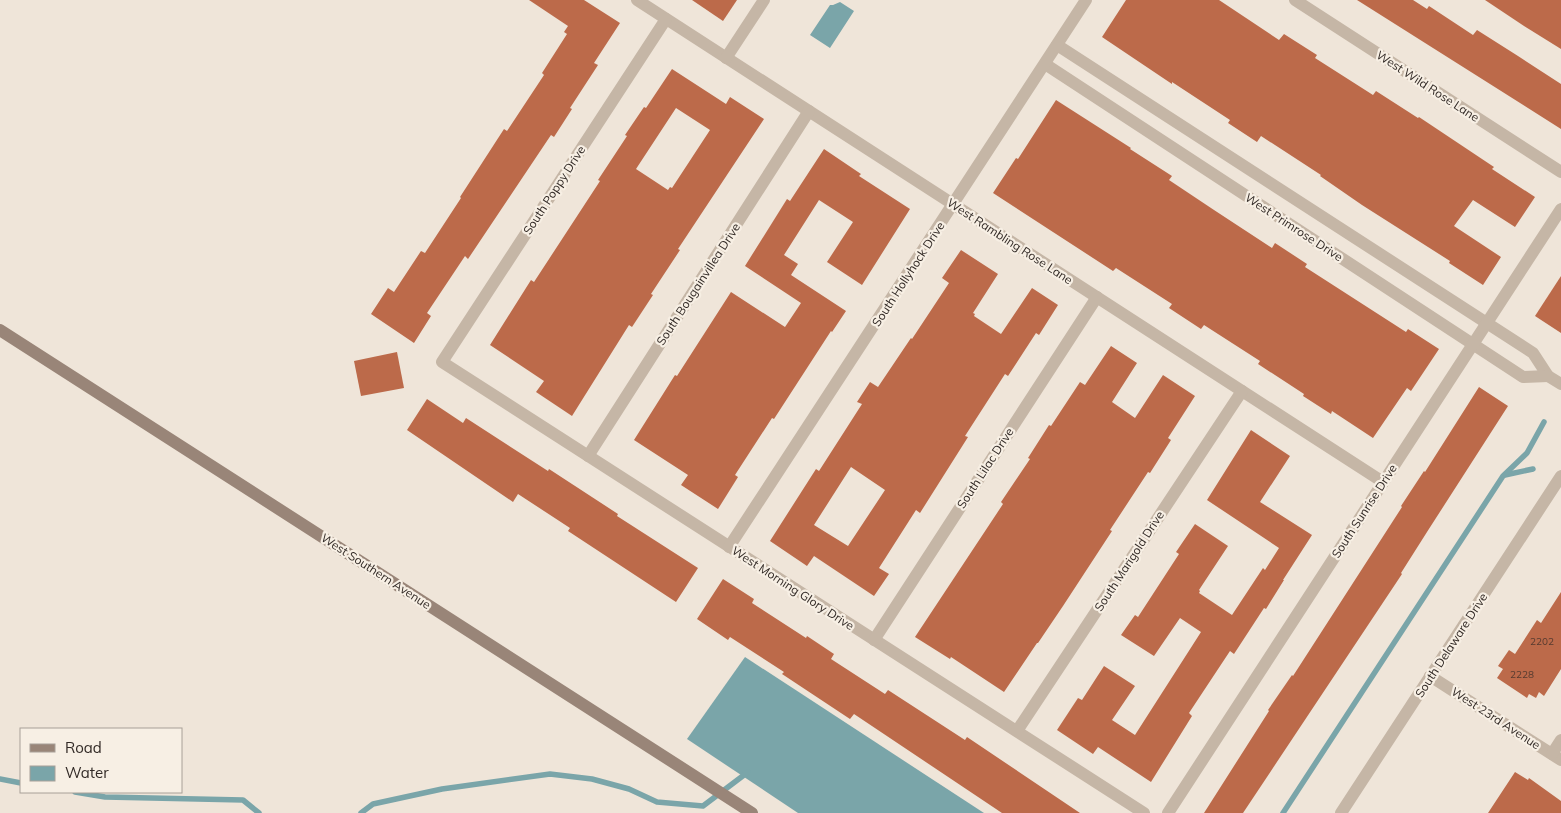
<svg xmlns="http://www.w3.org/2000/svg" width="1561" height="813" viewBox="0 0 1561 813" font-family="Mulish,sans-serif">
	<rect width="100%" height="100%" fill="#efe5d9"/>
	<g fill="#7aa5a9">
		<path d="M 840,2 L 854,11 L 830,48 L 810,35 L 830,5 L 833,5 Z"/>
		<path d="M 745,657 L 984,813 L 798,813 L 687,739 Z"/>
	</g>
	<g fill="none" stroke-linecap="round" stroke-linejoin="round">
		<g stroke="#7aa5a9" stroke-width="5.5">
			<path d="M 1505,475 L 1533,469"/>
			<path d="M 0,779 L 21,783"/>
			<path d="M 75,792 L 105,797 L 243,800 L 259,813"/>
			<path d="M 361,813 L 373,804 L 442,789 L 550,774 L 592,779 L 629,789 L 657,802 L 703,806 L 748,772"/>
			<path d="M 1283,813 L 1503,476 L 1527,453 L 1544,422"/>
		</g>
	</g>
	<g fill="#bc6a4a" fill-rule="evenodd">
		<path d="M 529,0 L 584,0 L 620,23 L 594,63 L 598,65 L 570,108 L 572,109 L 554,137 L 551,135 L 468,259 L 465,256 L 427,313 L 431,316 L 414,343 L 371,314 L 388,288 L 394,292 L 421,251 L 425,253 L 461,198 L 460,197 L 504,129 L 507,131 L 544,75 L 542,73 L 567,34 L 564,32 L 568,26 Z"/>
		<path d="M 692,0 L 737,0 L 723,21 Z"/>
		<path d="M 1126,0 L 1219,0 L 1279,40 L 1284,34 L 1317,55 L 1315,58 L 1373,95 L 1376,91 L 1418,118 L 1419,117 L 1494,167 L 1492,169 L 1535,197 L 1515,227 L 1473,200 L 1454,226 L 1501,257 L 1483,285 L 1449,263 L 1450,261 L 1362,205 L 1320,176 L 1321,175 L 1261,136 L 1257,142 L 1228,123 L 1230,120 L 1172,82 L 1172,84 L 1102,37 Z"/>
		<path d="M 1357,0 L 1413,0 L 1427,9 L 1429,6 L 1473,35 L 1477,30 L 1518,56 L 1561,84 L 1561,129 Z"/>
		<path d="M 1485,0 L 1561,0 L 1561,49 L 1524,26 Z"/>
		<path d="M 672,69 L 726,104 L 730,97 L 764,119 L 678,249 L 680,250 L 651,294 L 653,295 L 632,327 L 629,325 L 572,416 L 536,392 L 544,381 L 490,345 L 531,280 L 534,282 L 600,181 L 598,180 L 627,136 L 625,135 L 644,107 L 646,108 ZM 676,108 L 710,130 L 672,188 L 670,187 L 668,190 L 636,169 Z"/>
		<path d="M 1056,100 L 1131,148 L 1130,149 L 1172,176 L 1169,180 L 1214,210 L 1272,248 L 1275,243 L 1307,264 L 1305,267 L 1406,332 L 1408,329 L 1439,349 L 1411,391 L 1407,388 L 1373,438 L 1332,411 L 1331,414 L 1303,396 L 1304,394 L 1258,364 L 1260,361 L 1204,325 L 1201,329 L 1169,308 L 1172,304 L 1116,268 L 1113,271 L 993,193 L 1016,158 L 1018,159 Z"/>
		<path d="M 824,149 L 861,174 L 859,176 L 910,209 L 862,285 L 827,262 L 853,222 L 819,200 L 784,255 L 798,264 L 791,275 L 846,311 L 832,332 L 831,331 L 774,419 L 772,418 L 735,475 L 738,477 L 718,509 L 681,485 L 688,475 L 634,440 L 675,375 L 677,376 L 731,292 L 785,327 L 801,303 L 745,266 L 787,199 L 790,201 Z"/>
		<path d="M 961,250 L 998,274 L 973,313 L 975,314 L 974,316 L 1001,334 L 1032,288 L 1058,305 L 1039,335 L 1036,333 L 1008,376 L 1005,374 L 965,436 L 968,437 L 920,513 L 916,510 L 879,568 L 889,574 L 874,596 L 814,556 L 807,566 L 770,541 L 816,469 L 819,471 L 862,404 L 857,402 L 870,382 L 878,387 L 911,338 L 912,339 L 949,283 L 942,278 ZM 851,467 L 885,490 L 848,546 L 814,525 Z"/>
		<path d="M 1561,276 L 1561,333 L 1535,316 Z"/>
		<path d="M 1111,346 L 1137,363 L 1112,402 L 1135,418 L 1163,375 L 1195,396 L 1168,438 L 1171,440 L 1150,473 L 1148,472 L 1110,530 L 1112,531 L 1063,606 L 1038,643 L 1037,643 L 1004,692 L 951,657 L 950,659 L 915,637 L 1003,504 L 1001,502 L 1030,459 L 1028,458 L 1049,425 L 1051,426 L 1080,382 L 1085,385 Z"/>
		<path d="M 397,352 L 404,388 L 361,396 L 354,361 Z"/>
		<path d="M 1479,387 L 1508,406 L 1427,532 L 1401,573 L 1402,574 L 1243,813 L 1204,813 L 1269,711 L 1268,710 L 1292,675 L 1293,676 L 1402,507 L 1401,506 L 1424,471 L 1425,472 Z"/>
		<path d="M 427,399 L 463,423 L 466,418 L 548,471 L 549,469 L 618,514 L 617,516 L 698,568 L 676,602 L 568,531 L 570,528 L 518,494 L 513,502 L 407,430 Z"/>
		<path d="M 1251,430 L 1290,456 L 1260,502 L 1312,535 L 1283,580 L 1284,580 L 1266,609 L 1264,608 L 1234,654 L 1230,651 L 1189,713 L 1192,716 L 1151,782 L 1098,747 L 1093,754 L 1057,730 L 1078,698 L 1082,700 L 1104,666 L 1135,686 L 1112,720 L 1135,735 L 1201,632 L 1180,618 L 1154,656 L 1121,635 L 1135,615 L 1138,617 L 1179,554 L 1176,552 L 1195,524 L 1228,546 L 1199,590 L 1200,591 L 1199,593 L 1232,615 L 1263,568 L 1265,570 L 1279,548 L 1207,500 Z"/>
		<path d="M 723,579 L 754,599 L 752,603 L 806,638 L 807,636 L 834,654 L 831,659 L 885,694 L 888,690 L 965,740 L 967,737 L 1080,813 L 1002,813 L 854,714 L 850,719 L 782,674 L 784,672 L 730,637 L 728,640 L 697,619 Z"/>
		<path d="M 1561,592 L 1561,669 L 1544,696 L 1539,692 L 1536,698 L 1529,694 L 1527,698 L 1497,678 L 1503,669 L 1498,666 L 1509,650 L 1515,654 L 1537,620 L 1541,623 Z"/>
		<path d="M 1515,772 L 1528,780 L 1529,778 L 1561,801 L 1561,813 L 1488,813 Z"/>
	</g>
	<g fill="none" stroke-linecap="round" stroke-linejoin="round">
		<g stroke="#c5b6a6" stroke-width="12">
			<path d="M 637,0 L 1383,482"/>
			<path d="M 1295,0 L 1561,172"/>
			<path d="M 666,19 L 442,362 L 1144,813"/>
			<path d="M 1057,45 L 1533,353 L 1548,376 L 1561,384"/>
			<path d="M 726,58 L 764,0"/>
			<path d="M 1045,64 L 1523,377 L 1548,376"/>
			<path d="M 588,456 L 809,111"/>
			<path d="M 729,547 L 1086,0"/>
			<path d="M 874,640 L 1097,297"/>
			<path d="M 1430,676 L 1561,760"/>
			<path d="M 1017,731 L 1242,391"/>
			<path d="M 1552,754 L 1561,740"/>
			<path d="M 1168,813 L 1561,209"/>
			<path d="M 1341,813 L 1561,476"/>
		</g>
		<path stroke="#998578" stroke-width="12" d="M 0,330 L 752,813"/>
	</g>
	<g text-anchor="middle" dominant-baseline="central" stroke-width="4.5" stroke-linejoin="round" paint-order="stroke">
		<g font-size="10" fill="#543a2f">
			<text x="1542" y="641">2202</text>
			<text x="1522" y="674">2228</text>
		</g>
		<g font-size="12" fill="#322a26" stroke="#f7efe4">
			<text transform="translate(1428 86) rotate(33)">West Wild Rose Lane</text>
			<text transform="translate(554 190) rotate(-57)">South Poppy Drive</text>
			<text transform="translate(1294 227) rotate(33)">West Primrose Drive</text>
			<text transform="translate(1010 241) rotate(33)">West Rambling Rose Lane</text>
			<text transform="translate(908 274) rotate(-57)">South Hollyhock Drive</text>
			<text transform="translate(698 284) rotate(-57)">South Bougainvillea Drive</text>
			<text transform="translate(985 468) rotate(-57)">South Lilac Drive</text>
			<text transform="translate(1364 511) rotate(-57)">South Sunrise Drive</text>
			<text transform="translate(1129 561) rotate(-57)">South Marigold Drive</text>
			<text transform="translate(376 571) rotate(33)">West Southern Avenue</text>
			<text transform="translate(793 588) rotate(33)">West Morning Glory Drive</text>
			<text transform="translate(1451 645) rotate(-57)">South Delaware Drive</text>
			<text transform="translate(1496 718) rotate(33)">West 23rd Avenue</text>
		</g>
	</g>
	<rect x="20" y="728" width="162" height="65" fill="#f7efe4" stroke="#a8a098"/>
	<rect x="30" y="744" width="25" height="8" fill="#998578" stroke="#a8a098"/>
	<text x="65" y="753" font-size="15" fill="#322a26">Road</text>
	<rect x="30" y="766" width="25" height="15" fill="#7aa5a9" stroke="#a8a098"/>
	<text x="65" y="778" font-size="15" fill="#322a26">Water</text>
</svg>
